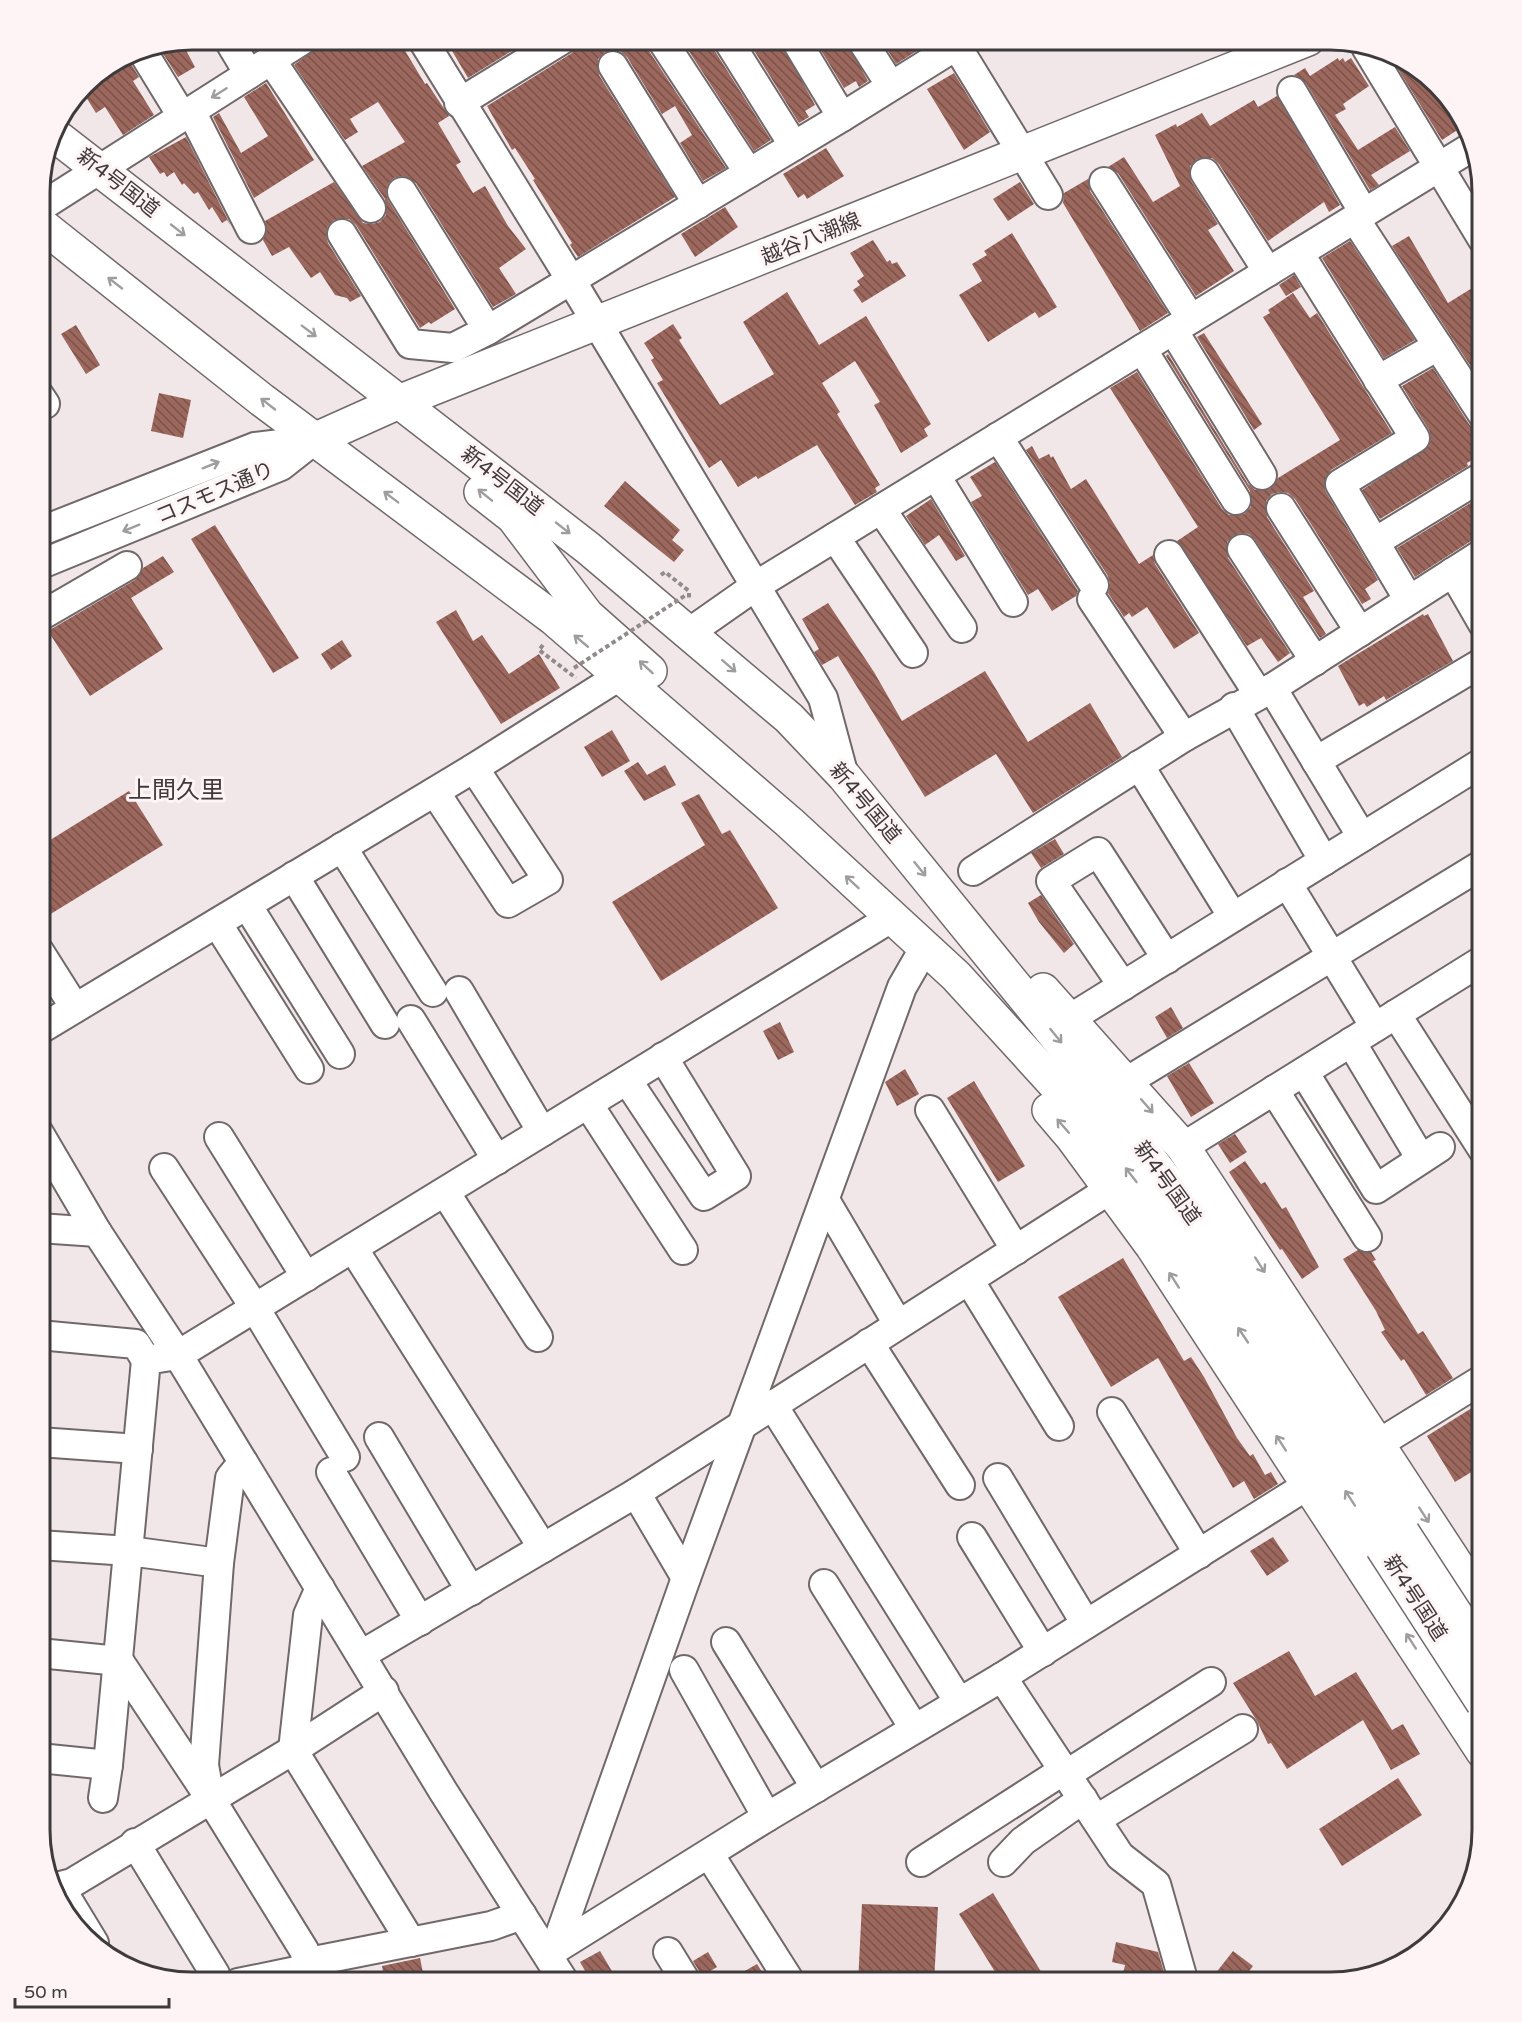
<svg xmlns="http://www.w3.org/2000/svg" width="1522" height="2022" viewBox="0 0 1522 2022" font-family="'Varela Round','Noto Sans JP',sans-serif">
	<defs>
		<pattern id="building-back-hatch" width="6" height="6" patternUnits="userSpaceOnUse" patternTransform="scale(1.5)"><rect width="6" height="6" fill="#9c675c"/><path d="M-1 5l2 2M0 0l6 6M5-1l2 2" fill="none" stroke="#7a524a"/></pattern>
	</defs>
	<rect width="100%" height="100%" fill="#f1e7e9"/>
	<g fill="url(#building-back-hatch)">
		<path d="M 247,39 L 266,39 L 268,42 L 254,51 Z"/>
		<path d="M 330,39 L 366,39 L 373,50 L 392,39 L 398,39 L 425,84 L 427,83 L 449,116 L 438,123 L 461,162 L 456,165 L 473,193 L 485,186 L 508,226 L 526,249 L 499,268 L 516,294 L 493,307 L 416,183 L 402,176 L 394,178 L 388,184 L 386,192 L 388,200 L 455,309 L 431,324 L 429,322 L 420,328 L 356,225 L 349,219 L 334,220 L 328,226 L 326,234 L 328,243 L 361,296 L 350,302 L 347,298 L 335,295 L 320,272 L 311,278 L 289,247 L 272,256 L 263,240 L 267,230 L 265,221 L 334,182 L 363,223 L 372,224 L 380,222 L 386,215 L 385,199 L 362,166 L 405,142 L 378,102 L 350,119 L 358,132 L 345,140 L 294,65 Z"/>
		<path d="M 445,39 L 531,39 L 468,78 Z"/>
		<path d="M 579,39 L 645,39 L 647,48 L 726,168 L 703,181 L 680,143 L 692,135 L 675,106 L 662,114 L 627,57 L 620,51 L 605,52 L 598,59 L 599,75 L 675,197 L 578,257 L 570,245 L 572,243 L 533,180 L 535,179 L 515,148 L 512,150 L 487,106 L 572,53 Z"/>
		<path d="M 681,39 L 711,39 L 713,48 L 771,140 L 754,151 Z"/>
		<path d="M 747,39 L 779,39 L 815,105 L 805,111 L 809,117 L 799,123 Z"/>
		<path d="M 814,39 L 845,39 L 868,81 L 859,87 L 856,81 L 844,88 Z"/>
		<path d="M 891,39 L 936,39 L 896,64 L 884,44 Z"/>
		<path d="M 181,41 L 195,67 L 178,77 L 162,52 Z"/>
		<path d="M 1338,58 L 1339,61 L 1343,58 L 1345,62 L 1351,58 L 1369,86 L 1343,104 L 1346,109 L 1335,115 L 1358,150 L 1395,127 L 1410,151 L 1371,175 L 1379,185 L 1370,190 L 1306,83 L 1294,75 L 1305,68 L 1310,76 Z"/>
		<path d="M 128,59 L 139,77 L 133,81 L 154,115 L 123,135 L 105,107 L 96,113 L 81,89 Z"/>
		<path d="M 1404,59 L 1454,104 L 1449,107 L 1462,127 L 1442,140 L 1395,64 Z"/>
		<path d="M 954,73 L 990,132 L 964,150 L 927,89 Z"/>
		<path d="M 266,83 L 314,160 L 254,198 L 213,117 L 219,113 L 241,153 L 268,136 L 244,97 Z"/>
		<path d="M 1277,96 L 1340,205 L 1329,212 L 1324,202 L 1268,241 L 1219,164 L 1212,158 L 1197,159 L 1190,166 L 1191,181 L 1218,224 L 1208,230 L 1234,271 L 1196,296 L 1118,173 L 1108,167 L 1124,157 L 1153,202 L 1180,186 L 1155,135 L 1176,124 L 1177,127 L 1202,113 L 1210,126 L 1254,100 L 1258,107 Z"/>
		<path d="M 186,137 L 231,226 L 227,220 L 222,223 L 212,207 L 209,210 L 198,192 L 194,194 L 184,183 L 182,185 L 174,172 L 167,177 L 164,172 L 160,174 L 149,157 Z"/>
		<path d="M 826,148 L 844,176 L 807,199 L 804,194 L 798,198 L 783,174 Z"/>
		<path d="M 1088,179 L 1090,191 L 1168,313 L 1140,331 L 1063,203 L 1064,193 Z"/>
		<path d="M 1020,182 L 1034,204 L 1008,221 L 993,199 Z"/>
		<path d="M 725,207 L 738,227 L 695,257 L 681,234 Z"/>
		<path d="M 1012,233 L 1057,307 L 1039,318 L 1035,312 L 988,342 L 959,295 L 982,281 L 972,264 L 987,255 L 984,251 Z"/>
		<path d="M 1409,236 L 1448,303 L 1477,285 L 1483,294 L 1483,385 L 1392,246 Z"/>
		<path d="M 873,240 L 887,262 L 890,260 L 892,264 L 897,262 L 906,276 L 862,303 L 853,290 L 860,285 L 857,281 L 864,276 L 850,253 Z"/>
		<path d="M 1350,241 L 1415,340 L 1384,358 L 1322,258 Z"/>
		<path d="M 1294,275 L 1301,287 L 1286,296 L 1279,285 Z"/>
		<path d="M 787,292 L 819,345 L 866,316 L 931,424 L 924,429 L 928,436 L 901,453 L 874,405 L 880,402 L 855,361 L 822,383 L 840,412 L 837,414 L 880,485 L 875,488 L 877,492 L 855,505 L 817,445 L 758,479 L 756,476 L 738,487 L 721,460 L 709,468 L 657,383 L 663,380 L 651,360 L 654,358 L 644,343 L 673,324 L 682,338 L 679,340 L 720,405 L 774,374 L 743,322 Z"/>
		<path d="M 1293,293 L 1310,318 L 1317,313 L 1392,433 L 1331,470 L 1324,484 L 1326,492 L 1378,580 L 1365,589 L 1371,599 L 1362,604 L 1295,499 L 1288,493 L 1280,492 L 1272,494 L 1266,501 L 1267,517 L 1314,591 L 1303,597 L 1326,634 L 1320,638 L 1255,540 L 1249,534 L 1241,533 L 1233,536 L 1227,542 L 1228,558 L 1290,653 L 1278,662 L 1261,638 L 1247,646 L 1177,541 L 1198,527 L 1110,388 L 1137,372 L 1222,509 L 1229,515 L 1244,514 L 1251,507 L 1250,491 L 1166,356 L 1168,354 L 1248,484 L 1255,490 L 1270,489 L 1278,478 L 1340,440 L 1263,317 L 1270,313 L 1268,310 Z"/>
		<path d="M 76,325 L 100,365 L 86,374 L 61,334 Z"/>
		<path d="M 1204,333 L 1262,424 L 1254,430 L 1197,337 Z"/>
		<path d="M 1433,368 L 1469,424 L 1483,439 L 1483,453 L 1467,463 L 1468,466 L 1380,519 L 1362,490 L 1429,446 L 1431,438 L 1429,430 L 1402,386 Z"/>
		<path d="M 159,393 L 191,400 L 183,438 L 151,431 Z"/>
		<path d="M 1032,446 L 1039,459 L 1049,454 L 1051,458 L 1053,456 L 1071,489 L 1086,479 L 1139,564 L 1153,555 L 1155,564 L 1199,633 L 1174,649 L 1147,607 L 1132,617 L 1129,613 L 1124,617 L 1108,593 L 1110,585 L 1108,576 L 1026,450 Z"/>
		<path d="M 995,462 L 1078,591 L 1076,596 L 1052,611 L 1038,589 L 1028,595 L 971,502 L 982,496 L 970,477 Z"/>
		<path d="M 625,481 L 680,530 L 672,540 L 684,550 L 674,562 L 604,506 Z"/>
		<path d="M 1482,496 L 1483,537 L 1474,539 L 1415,577 L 1397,548 Z"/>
		<path d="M 931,499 L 965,556 L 956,561 L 939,535 L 925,545 L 906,516 Z"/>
		<path d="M 215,525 L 299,658 L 273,673 L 191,539 Z"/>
		<path d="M 163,556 L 174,572 L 131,598 L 163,649 L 90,696 L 48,631 L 135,580 L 143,568 Z"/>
		<path d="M 1483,573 L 1483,591 L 1475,578 Z"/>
		<path d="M 828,603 L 874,672 L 902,721 L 985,671 L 1028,742 L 1090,703 L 1122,757 L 1033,813 L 996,754 L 925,797 L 838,656 L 822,665 L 814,652 L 819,649 L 802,619 Z"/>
		<path d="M 456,610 L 473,641 L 482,635 L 509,674 L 539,654 L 560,688 L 501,724 L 436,622 Z"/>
		<path d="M 1423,614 L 1424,616 L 1428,614 L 1453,661 L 1386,700 L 1384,696 L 1367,707 L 1364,703 L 1359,706 L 1338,666 Z"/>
		<path d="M 342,640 L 352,656 L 331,670 L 321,654 Z"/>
		<path d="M 612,730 L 630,761 L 602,777 L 584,747 Z"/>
		<path d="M 638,762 L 647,775 L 665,765 L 676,785 L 644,801 L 624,771 Z"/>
		<path d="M 129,791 L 163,845 L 49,915 L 39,899 L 39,847 Z"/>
		<path d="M 699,794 L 722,834 L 730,830 L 778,908 L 661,981 L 612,902 L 705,845 L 681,803 Z"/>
		<path d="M 1055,839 L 1064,854 L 1041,868 L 1031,853 Z"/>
		<path d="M 1041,895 L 1074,944 L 1064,953 L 1039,922 L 1028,903 Z"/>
		<path d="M 1171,1007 L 1183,1028 L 1167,1038 L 1155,1017 Z"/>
		<path d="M 780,1022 L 794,1052 L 778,1060 L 763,1031 Z"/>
		<path d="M 1189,1063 L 1214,1103 L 1191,1117 L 1167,1076 Z"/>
		<path d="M 905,1069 L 919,1094 L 897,1106 L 885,1082 Z"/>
		<path d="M 974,1081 L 1025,1166 L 998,1182 L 947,1098 Z"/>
		<path d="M 1235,1134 L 1247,1152 L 1230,1163 L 1218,1144 Z"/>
		<path d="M 1245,1161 L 1261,1184 L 1265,1182 L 1282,1209 L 1286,1207 L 1319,1267 L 1302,1279 L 1282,1249 L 1280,1250 L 1229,1172 Z"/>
		<path d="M 1358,1250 L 1371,1252 L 1376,1260 L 1373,1261 L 1418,1334 L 1423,1331 L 1453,1378 L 1426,1395 L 1404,1359 L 1401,1361 L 1381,1332 L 1385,1330 L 1376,1311 L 1343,1259 Z"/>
		<path d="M 1123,1258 L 1184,1361 L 1191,1357 L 1204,1377 L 1237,1438 L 1250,1456 L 1253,1454 L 1265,1475 L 1271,1472 L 1278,1484 L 1254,1499 L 1244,1481 L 1233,1488 L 1158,1358 L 1111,1387 L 1058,1297 Z"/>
		<path d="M 1483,1401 L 1483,1465 L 1455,1482 L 1427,1436 Z"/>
		<path d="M 1273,1537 L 1289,1561 L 1267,1576 L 1250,1551 Z"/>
		<path d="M 1289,1651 L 1315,1696 L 1356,1672 L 1392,1730 L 1403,1724 L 1420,1754 L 1391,1770 L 1363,1720 L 1287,1769 L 1271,1743 L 1268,1744 L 1257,1721 L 1233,1683 Z"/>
		<path d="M 1398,1778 L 1422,1815 L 1342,1866 L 1319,1829 Z"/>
		<path d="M 993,1893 L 1048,1983 L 1002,1983 L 959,1914 Z"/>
		<path d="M 862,1904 L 938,1907 L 934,1983 L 858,1983 Z"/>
		<path d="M 1116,1942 L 1158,1952 L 1164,1972 L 1162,1983 L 1121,1983 L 1125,1965 L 1112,1962 Z"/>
		<path d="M 600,1951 L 619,1983 L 592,1983 L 580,1962 Z"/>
		<path d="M 1233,1951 L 1253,1966 L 1240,1983 L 1208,1983 Z"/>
		<path d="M 708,1952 L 717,1967 L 702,1976 L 693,1961 Z"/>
		<path d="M 420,1958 L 425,1983 L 385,1983 L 382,1966 Z"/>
		<path d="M 757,1964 L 769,1983 L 724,1983 Z"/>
	</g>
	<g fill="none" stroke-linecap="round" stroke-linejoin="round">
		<defs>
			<g id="minor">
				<path d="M 228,39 L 249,74"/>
				<path d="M 422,39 L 571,280 L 823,698 L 844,776"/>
				<path d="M 661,39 L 749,173"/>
				<path d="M 727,39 L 794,146"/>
				<path d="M 795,39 L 842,117"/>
				<path d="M 861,39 L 891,86"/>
				<path d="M 956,45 L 1048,195"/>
				<path d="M 1366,47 L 1483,240"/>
				<path d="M 141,49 L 182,116"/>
				<path d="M 271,60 L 371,208"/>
				<path d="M 613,66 L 698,204"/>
				<path d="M 1292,91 L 1364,213"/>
				<path d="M 459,103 L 563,39"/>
				<path d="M 191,111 L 251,229"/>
				<path d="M 1205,173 L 1268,272"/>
				<path d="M 1104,182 L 1191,319"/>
				<path d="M 39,208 L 304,39"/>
				<path d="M 1355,219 L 1483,415"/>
				<path d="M 342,234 L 410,344 L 453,348 L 488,330 L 402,192"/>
				<path d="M 1299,253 L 1415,438 L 1340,484 L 1409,600"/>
				<path d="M 488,330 L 842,117 L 967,39"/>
				<path d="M 1173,330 L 1262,475"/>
				<path d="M 1142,349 L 1236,500"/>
				<path d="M 1378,380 L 1438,346"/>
				<path d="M 39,395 L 45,404"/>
				<path d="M 998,437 L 1094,585"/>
				<path d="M 936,476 L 1013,602"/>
				<path d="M 1281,508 L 1360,632"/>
				<path d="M 881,509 L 962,628"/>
				<path d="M 39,532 L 255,447 L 314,440"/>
				<path d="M 835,537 L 913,653"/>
				<path d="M 1375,542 L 1483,476"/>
				<path d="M 1242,549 L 1315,661"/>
				<path d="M 1169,555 L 1259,695"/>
				<path d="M 39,565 L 281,466 L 314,440"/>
				<path d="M 1453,572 L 1483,624"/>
				<path d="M 1092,599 L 1184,737"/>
				<path d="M 39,617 L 127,566"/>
				<path d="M 690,632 L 757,585 L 1470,148"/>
				<path d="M 1272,688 L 1362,837"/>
				<path d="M 1234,707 L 1324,861"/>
				<path d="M 1316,761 L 1483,662"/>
				<path d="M 1139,765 L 1233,917"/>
				<path d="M 435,792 L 508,903 L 548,880 L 474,768"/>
				<path d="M 342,847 L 433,992"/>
				<path d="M 973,871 L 1184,737 L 1272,688 L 1483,553"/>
				<path d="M 294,876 L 385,1024"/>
				<path d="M 1287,883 L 1375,1027"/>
				<path d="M 247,905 L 340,1054"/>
				<path d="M 217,923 L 309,1069"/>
				<path d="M 39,951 L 75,1008"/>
				<path d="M 1123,986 L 1051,881 L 1098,852 L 1167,959"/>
				<path d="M 459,991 L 542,1132"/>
				<path d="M 1396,1014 L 1483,1150"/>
				<path d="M 1071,1018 L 1483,762"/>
				<path d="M 411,1020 L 497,1160"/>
				<path d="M 39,1030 L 474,768 L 621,675"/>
				<path d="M 1351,1042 L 1421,1159"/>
				<path d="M 1304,1072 L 1376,1189 L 1440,1147"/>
				<path d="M 627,1080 L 704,1196 L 736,1176 L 663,1057"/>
				<path d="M 1126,1082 L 1483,864"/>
				<path d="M 1274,1090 L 1367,1237"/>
				<path d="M 588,1104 L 683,1250"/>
				<path d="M 930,1110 L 1016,1250"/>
				<path d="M 39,1133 L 97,1232 L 178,1355 L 443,1791 L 565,1983"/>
				<path d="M 219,1137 L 306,1277"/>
				<path d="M 1183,1147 L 1483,960"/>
				<path d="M 164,1168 L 255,1308 L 345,1457"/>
				<path d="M 445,1192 L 538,1337"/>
				<path d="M 825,1200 L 898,1324"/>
				<path d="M 39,1228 L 97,1232"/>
				<path d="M 353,1248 L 543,1548"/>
				<path d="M 969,1280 L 1059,1426"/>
				<path d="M 39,1335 L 136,1344 L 146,1360"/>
				<path d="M 869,1343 L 960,1485"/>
				<path d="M 772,1404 L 959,1702"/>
				<path d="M 1112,1412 L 1199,1554"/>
				<path d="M 379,1437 L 471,1591"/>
				<path d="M 39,1442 L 138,1449"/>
				<path d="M 1378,1444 L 1483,1379"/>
				<path d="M 331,1472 L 420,1621"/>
				<path d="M 998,1478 L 1086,1624"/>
				<path d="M 636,1493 L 686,1578"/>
				<path d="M 972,1537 L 1043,1652"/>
				<path d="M 39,1545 L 129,1551 L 219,1563"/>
				<path d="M 824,1584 L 914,1728"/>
				<path d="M 320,1588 L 308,1615 L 293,1750 L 411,1942"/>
				<path d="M 726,1642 L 816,1788"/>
				<path d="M 39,1653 L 119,1661"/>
				<path d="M 361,1655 L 636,1493 L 1109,1190"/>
				<path d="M 119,1661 L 210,1798 L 304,1950 L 314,1983"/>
				<path d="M 684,1670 L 767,1817"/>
				<path d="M 1002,1677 L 1120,1856 L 1156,1884 L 1184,1983"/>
				<path d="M 39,1758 L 108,1765 L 146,1360 L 178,1355 L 891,918"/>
				<path d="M 1067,1774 L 1211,1682"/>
				<path d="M 209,1793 L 204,1765 L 219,1563 L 230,1478 L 243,1462"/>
				<path d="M 103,1798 L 108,1765"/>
				<path d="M 1097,1819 L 1243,1729"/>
				<path d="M 135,1843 L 215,1974 L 217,1983"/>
				<path d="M 709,1854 L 791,1983"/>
				<path d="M 921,1862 L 1064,1770"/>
				<path d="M 1003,1862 L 1023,1841 L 1083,1799"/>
				<path d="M 56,1887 L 72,1883 L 293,1750 L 384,1691"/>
				<path d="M 60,1887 L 94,1943"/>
				<path d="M 555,1949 L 686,1578 L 902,987 L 925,947"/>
				<path d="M 668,1952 L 687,1983"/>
				<path d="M 549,1953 L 767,1817 L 1002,1677 L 1308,1485"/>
				<path d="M 309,1962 L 491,1926 L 522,1915"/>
				<path d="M 238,1983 L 311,1968"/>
			</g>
			<path id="major" d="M 314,440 L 401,401 L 1308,39"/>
			<g id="highway">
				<path d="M 52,133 L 588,548 L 789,718 L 844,776 L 1068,1051 L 1180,1199 L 1403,1533"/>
				<path d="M 39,223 L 262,400 L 553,618 L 790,823 L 956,976 L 1093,1126 L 1159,1211 L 1382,1547"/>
				<path d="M 481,492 L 513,517 L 587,615 L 650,671"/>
				<path d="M 1043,990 L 1183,1147 L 1483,1605"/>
				<path d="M 1049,1110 L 1072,1137 L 1152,1246 L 1483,1752"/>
			</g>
		</defs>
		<use href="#minor" stroke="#71686a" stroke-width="32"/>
		<use href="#major" stroke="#71686a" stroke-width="36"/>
		<use href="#highway" stroke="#71686a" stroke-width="36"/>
		<g stroke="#928b8c" stroke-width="4" stroke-dasharray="4.5 3" stroke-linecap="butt">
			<path d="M 661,575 L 665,572 L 689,591 L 689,600"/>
			<path d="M 543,645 L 539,650 L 576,678"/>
		</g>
		<use href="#minor" stroke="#fff" stroke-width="28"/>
		<use href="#major" stroke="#fff" stroke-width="33"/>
		<use href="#highway" stroke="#fff" stroke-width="33"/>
		<defs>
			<g id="highway-bridge">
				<path d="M 1403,1533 L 1483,1656"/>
				<path d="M 1382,1547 L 1483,1703"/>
			</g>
		</defs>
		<use href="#highway-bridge" stroke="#71686a" stroke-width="36" stroke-linecap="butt"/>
		<path stroke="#928b8c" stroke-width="4" stroke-dasharray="4.5 3" stroke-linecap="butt" d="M 574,668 L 686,595"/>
		<use href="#highway-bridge" stroke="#fff" stroke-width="33"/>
	</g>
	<defs><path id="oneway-shaft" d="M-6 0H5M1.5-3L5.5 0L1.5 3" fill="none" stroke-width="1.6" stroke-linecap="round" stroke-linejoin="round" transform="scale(1.5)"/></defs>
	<g stroke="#9f9d9e">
		<use href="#oneway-shaft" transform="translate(219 93) rotate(148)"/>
		<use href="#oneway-shaft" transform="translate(178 230) rotate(38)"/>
		<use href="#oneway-shaft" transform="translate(115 283) rotate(-142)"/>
		<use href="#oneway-shaft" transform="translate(309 331) rotate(37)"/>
		<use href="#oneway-shaft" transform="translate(268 404) rotate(-142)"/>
		<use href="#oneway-shaft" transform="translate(211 465) rotate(-22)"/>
		<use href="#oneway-shaft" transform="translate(485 495) rotate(-141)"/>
		<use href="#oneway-shaft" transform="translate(391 497) rotate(-143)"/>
		<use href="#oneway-shaft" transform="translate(131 528) rotate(158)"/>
		<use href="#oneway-shaft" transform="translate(563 528) rotate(38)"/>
		<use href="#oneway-shaft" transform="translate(581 641) rotate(-140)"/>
		<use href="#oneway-shaft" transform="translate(729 666) rotate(41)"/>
		<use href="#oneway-shaft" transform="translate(646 667) rotate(-137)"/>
		<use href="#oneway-shaft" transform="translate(920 869) rotate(51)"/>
		<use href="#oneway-shaft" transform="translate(852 882) rotate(-137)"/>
		<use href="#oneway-shaft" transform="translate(1056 1036) rotate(51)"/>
		<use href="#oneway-shaft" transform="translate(1147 1106) rotate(49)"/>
		<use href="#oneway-shaft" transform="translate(1063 1126) rotate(-131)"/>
		<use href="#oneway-shaft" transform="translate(1131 1175) rotate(-128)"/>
		<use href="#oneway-shaft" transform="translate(1260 1265) rotate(57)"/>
		<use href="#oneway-shaft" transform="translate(1174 1280) rotate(-123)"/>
		<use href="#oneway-shaft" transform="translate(1243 1335) rotate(-124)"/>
		<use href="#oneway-shaft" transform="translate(1281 1443) rotate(-123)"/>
		<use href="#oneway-shaft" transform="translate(1350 1498) rotate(-123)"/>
		<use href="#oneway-shaft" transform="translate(1424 1515) rotate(57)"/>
		<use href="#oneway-shaft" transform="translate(1411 1641) rotate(-123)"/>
	</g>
	<g text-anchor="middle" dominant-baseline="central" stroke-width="6" stroke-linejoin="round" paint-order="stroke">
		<g font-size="21" fill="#3f3b3c" stroke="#fef4f6">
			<text transform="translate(118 183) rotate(38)">新4号国道</text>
			<text transform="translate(811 239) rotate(-22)">越谷八潮線</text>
			<text transform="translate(502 481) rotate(38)">新4号国道</text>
			<text transform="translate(215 493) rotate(-23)">コスモス通り</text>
			<text transform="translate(865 803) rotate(50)">新4号国道</text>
			<text transform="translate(1167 1183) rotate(54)">新4号国道</text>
			<text transform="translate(1415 1598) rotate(57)">新4号国道</text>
		</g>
		<g font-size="24" fill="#3f3b3c" stroke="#fef4f6">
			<text x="176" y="790">上間久里</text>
		</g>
	</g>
	<path d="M0 0H1522V2022H0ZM192 50H1330A142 142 0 0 1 1472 192V1830A142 142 0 0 1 1330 1972H192A142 142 0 0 1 50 1830V192A142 142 0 0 1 192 50Z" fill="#fef4f6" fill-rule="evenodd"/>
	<path fill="none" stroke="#3f3b3c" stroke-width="3" d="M192 50H1330A142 142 0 0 1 1472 192V1830A142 142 0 0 1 1330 1972H192A142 142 0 0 1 50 1830V192A142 142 0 0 1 192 50Z"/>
	<path d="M15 1998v9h154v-9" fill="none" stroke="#3f3b3c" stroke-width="3"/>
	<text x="24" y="1998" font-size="18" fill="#3f3b3c" stroke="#fef4f6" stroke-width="4.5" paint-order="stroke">50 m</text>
</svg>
